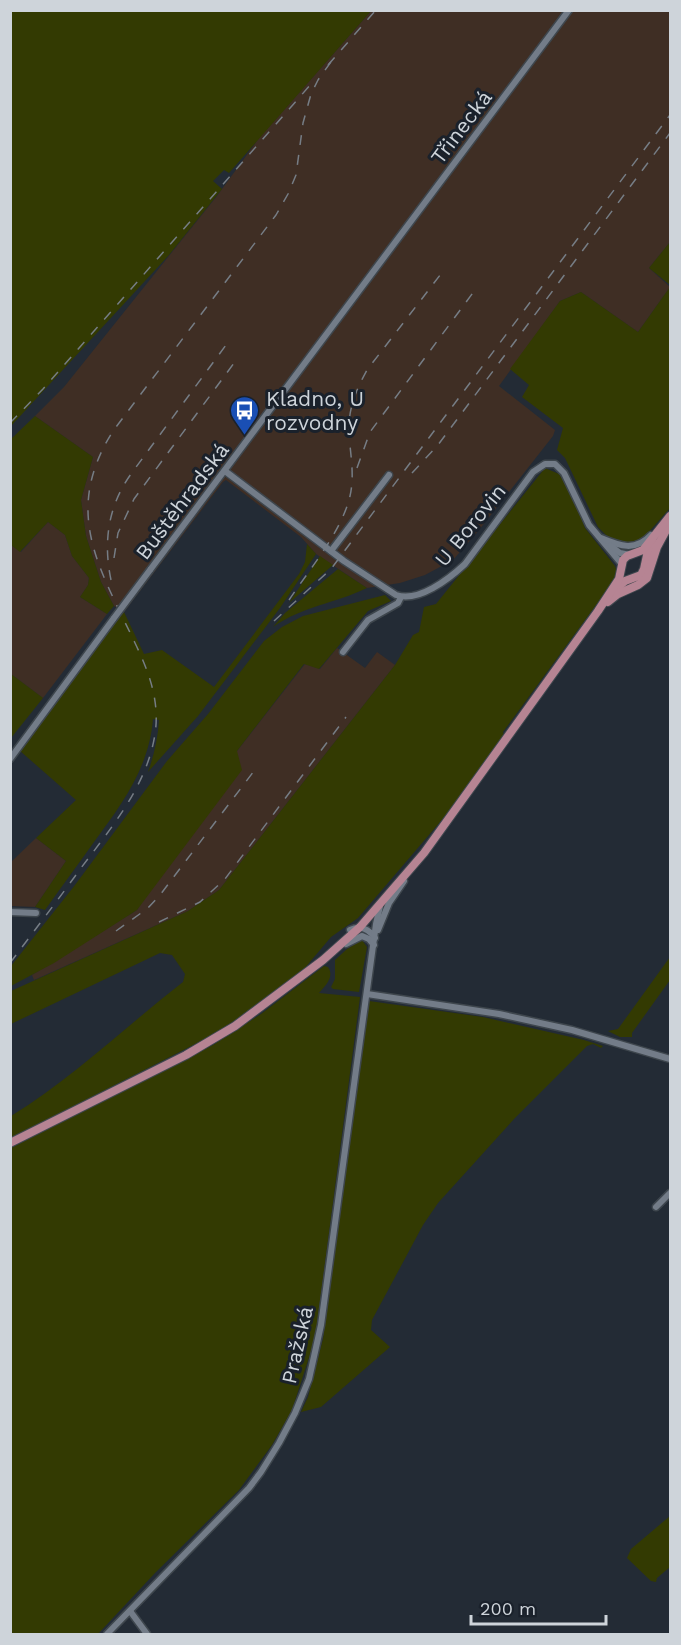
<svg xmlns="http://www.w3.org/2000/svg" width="681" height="1645" viewBox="0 0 681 1645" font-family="'Work Sans',sans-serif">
	<rect width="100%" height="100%" fill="#232b35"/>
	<g fill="#3f2e24">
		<path d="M 371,11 L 670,11 L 670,242 L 649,268 L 670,287 L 638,332 L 581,292 L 560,301 L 499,386 L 555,430 L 553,436 L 479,530 L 453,560 L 425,575 L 400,583 L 367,588 L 316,554 L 301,537 L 226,480 L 223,482 L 124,612 L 114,606 L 101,582 L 86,536 L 81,500 L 93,457 L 35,416 L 64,387 L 217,196 L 259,138 Z"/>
		<path d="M 48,522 L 65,535 L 72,556 L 89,578 L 88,585 L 80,597 L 107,614 L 43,698 L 11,674 L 11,545 L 21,552 Z"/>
		<path d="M 337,648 L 365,668 L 377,652 L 395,665 L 219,890 L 188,911 L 34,980 L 32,975 L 137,910 L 237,751 L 305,664 L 320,669 Z"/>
		<path d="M 36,838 L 66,861 L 35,907 L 11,906 L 11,862 Z"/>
	</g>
	<g fill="#333a02">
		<path d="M 11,10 L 371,11 L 229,173 L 224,170 L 213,181 L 222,189 L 169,255 L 11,426 Z"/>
		<path d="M 670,242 L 670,285 L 649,268 Z"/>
		<path d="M 670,287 L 670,508 L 640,542 L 631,544 L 611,540 L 598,527 L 565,458 L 557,450 L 563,428 L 522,397 L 529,385 L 510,369 L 560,301 L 581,292 L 638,332 Z"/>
		<path d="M 35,416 L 93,457 L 81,500 L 86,536 L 101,582 L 114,606 L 107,614 L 80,597 L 88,585 L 89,578 L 72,556 L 65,535 L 48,522 L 20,552 L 11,545 L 11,439 Z"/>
		<path d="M 545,468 L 559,474 L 572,495 L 585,528 L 615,566 L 618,575 L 503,732 L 504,735 L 446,815 L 358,918 L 331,937 L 304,969 L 256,1007 L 209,1037 L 11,1138 L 11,1116 C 73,1078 125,1027 183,982 L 185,974 L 172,955 L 160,953 L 11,1024 L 11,991 L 188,911 L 219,890 L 395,665 L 413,635 L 419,632 L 424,607 L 436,604 Z"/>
		<path d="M 307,544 L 316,554 L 280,608 L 198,716 L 148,772 C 154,755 158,738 159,720 L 153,719 C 149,768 122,804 94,842 C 78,865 61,887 45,910 L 35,907 L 66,861 L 36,838 L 76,800 L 19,750 L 119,616 L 124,612 L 144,654 L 162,650 L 214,687 L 299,574 L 305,562 Z"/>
		<path d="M 320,556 L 333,565 L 289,603 Z"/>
		<path d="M 338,569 L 367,588 C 334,604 305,605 273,627 L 285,613 Z"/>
		<path d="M 385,595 L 391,601 L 368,611 L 319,669 L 304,664 L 237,751 L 242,770 L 137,910 L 54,963 L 11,986 L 11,966 L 75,885 L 167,761 L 208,714 L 264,641 L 282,627 L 303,616 Z"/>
		<path d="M 11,674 L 43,698 L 11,738 Z"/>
		<path d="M 362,940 L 367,947 L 359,992 L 333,989 L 331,987 L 335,979 L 335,960 L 347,949 Z"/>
		<path d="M 670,957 L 670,980 L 632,1033 L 632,1037 L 620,1037 L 608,1031 L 618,1029 Z"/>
		<path d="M 324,966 L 328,967 C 335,977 325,986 319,993 L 360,997 L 315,1339 L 292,1410 L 272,1445 L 239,1490 L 155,1573 L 98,1634 L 11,1634 L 11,1148 L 213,1045 L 261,1014 Z"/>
		<path d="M 369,1001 L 483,1017 L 584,1040 L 603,1046 L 601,1048 L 593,1044 L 587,1046 L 514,1119 L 438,1203 L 423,1225 L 372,1320 L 371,1330 L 390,1347 L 321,1407 L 301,1412 L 308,1397 L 323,1339 Z"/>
		<path d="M 670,1516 L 670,1567 L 657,1578 L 656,1582 L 651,1581 L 627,1558 L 631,1549 Z"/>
	</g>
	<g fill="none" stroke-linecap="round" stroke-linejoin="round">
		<defs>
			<g id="minor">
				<path d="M 225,471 L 344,561 L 396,595 C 418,603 449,579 465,564 L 533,472 L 545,464 L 555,464 L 564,473 L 589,525 L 621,563"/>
				<path d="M 601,538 C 620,546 635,552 651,535"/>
				<path d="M 611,546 L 620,553 L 630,555"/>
				<path d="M 331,551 L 389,475"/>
				<path d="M 150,570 L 569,10"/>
				<path d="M 343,652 L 368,620 L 398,603 L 401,597"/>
				<path d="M 10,759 L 114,618"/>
				<path d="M 10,912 L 36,913"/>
				<path d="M 350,930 C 360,925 369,929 375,938"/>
				<path d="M 378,930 L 389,903 L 404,881"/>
				<path d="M 346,944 L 362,936 L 369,939 L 374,945"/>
				<path d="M 367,994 L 499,1014 L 572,1030 L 670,1059"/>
				<path d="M 656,1207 L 670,1193"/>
				<path d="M 130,1611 L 147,1634"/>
				<path d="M 107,1634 L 249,1488 L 261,1472 L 279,1443 L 295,1413 L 309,1379 L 321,1325 L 376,924 L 380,906"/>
			</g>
			<g id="major">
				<path d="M 616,589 L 625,581 L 641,575 L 644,569 L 647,555 L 655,543"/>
				<path d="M 608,602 L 618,594 L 638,585 L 647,578 L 657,547 L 670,523"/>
				<path d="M 10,1143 L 186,1055 L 235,1026 L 323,960 L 360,927 L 424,853 L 598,611 L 619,579 L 623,560 L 627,556 L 643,550 L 670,516"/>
			</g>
		</defs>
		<use href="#minor" stroke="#3e464d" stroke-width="9"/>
		<use href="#major" stroke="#3e464d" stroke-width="10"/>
		<use href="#minor" stroke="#737c88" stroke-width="6"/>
		<use href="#major" stroke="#b68493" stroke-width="8"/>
		<g stroke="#767d85" stroke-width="1.5" stroke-dasharray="10 10" stroke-linecap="butt">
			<path d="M 328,65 L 376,10"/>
			<path d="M 10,423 L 43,389 L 312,83"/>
			<path d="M 357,468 L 370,432 L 475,290"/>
			<path d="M 412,473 L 438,445 L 670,133"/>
			<path d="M 114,558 L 118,533 L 134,499 L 237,359"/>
			<path d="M 111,580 C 103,542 108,506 131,474 L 226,345"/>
			<path d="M 289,600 C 309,570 342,531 350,496 C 355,474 350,454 349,432 C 348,409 356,390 367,370 L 444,270"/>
			<path d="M 274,621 L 331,569 L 670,115"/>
			<path d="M 159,922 L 200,902 L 225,879 L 346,717"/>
			<path d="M 116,931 L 148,908 L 160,895 L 257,767"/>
			<path d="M 10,963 C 34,931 58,900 81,868 C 111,828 147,786 155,734 C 160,701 149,672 135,643 C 99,567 62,512 113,431 L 276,215 L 288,194 L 296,175 L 303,123 L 311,94 L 318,80 L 333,59"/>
		</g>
		<defs>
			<path id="minor-bridge" d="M 114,618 L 150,570"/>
		</defs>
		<use href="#minor-bridge" stroke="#3e464d" stroke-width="9" stroke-linecap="butt"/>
		<use href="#minor-bridge" stroke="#737c88" stroke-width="6"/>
	</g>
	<defs>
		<symbol id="bus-pin" viewBox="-11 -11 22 30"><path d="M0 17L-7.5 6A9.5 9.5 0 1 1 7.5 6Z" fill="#1a4fb4" stroke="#1a212b"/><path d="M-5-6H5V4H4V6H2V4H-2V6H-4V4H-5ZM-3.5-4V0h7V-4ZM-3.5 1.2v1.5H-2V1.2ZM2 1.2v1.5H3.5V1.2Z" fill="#fff"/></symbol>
	</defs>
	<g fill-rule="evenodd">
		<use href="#bus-pin" x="228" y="394" width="33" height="45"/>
	</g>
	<g text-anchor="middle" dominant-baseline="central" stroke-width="6" stroke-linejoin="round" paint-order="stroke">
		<g font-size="21" fill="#ced4da" stroke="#1a212b">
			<text transform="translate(461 127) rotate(-53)">Třinecká</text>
			<text transform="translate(182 501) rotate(-53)">Buštěhradská</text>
			<text transform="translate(470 525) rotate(-51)">U Borovin</text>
			<text transform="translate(297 1345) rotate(-77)">Pražská</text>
		</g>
		<g font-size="21" fill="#ced4da" stroke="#1a212b" text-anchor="start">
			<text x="266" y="398">Kladno, U<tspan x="266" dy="24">rozvodny</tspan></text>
		</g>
	</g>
	<rect width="681" height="1645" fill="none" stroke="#ced4da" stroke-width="24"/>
	<path d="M471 1615v9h135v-9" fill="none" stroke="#ced4da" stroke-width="3"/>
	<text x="480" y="1615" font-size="18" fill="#ced4da" stroke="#1a212b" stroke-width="4.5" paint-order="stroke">200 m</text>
</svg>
